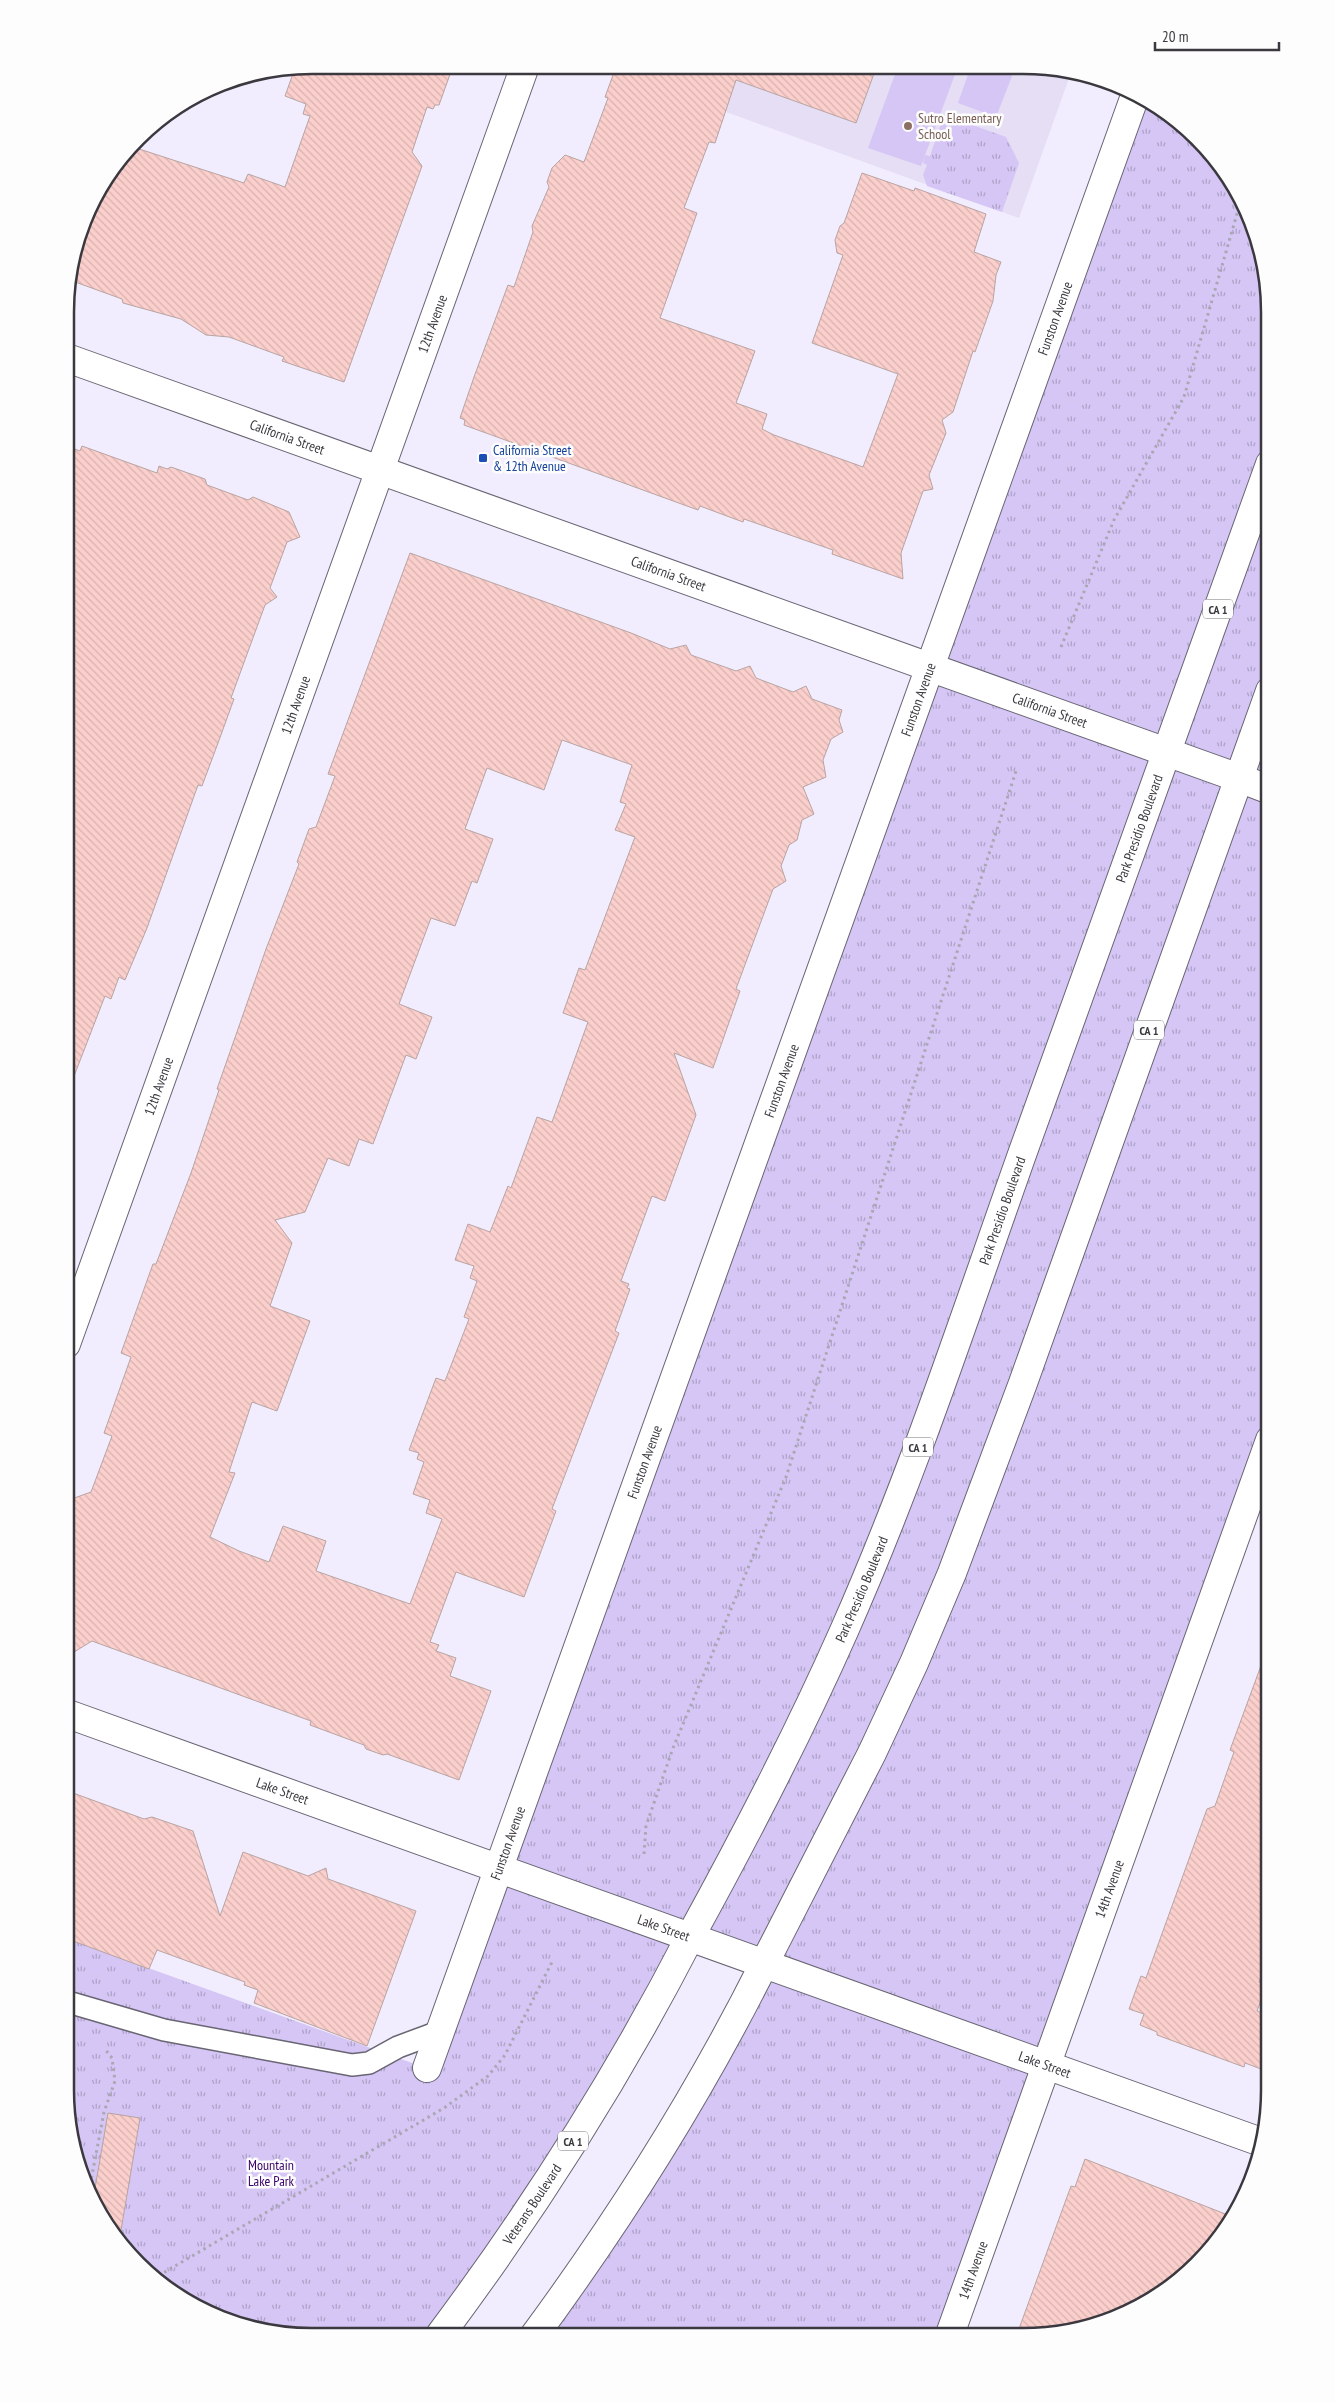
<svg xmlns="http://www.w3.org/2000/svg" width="1335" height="2402" viewBox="0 0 1335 2402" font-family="'PT Sans Narrow',sans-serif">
	<defs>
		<pattern id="grass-tufts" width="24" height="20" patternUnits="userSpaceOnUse" patternTransform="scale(1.25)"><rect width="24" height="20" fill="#d5c6f5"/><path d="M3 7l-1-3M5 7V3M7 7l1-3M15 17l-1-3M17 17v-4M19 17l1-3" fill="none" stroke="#aea2c8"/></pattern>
		<pattern id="building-back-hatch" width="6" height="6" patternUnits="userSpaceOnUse" patternTransform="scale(1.25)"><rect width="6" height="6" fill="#fbcfcc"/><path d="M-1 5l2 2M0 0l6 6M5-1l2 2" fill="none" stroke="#d8b2b0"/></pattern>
	</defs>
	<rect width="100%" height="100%" fill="#f2edfe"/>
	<path fill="#e5def5" d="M 602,67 L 1072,70 L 1019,218 Z"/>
	<g fill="url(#grass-tufts)">
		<path d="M 1136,93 L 1186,126 L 1228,174 L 1257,232 L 1270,311 L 1270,1442 L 953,2337 L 534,2336 L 763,1964 L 690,1937 L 440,2335 L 279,2335 L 203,2312 L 149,2276 L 107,2228 L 78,2170 L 65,2091 L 65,1938 L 426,2068 Z"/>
		<path d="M 952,114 L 965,119 L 964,122 L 1006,137 L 1019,163 L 1002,212 L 927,186 L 923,175 L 927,165 L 923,163 L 925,155 L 930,156 L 944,115 L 951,117 Z"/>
	</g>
	<g fill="#d5c6f5">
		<path d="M 897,69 L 957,69 L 921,166 L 868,148 Z"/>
		<path d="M 970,69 L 1014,71 L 996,117 L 958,103 Z"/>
	</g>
	<g fill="url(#building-back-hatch)" stroke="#b8a4a2" fill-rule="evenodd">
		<path d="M 311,65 L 453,66 L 439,105 L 435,105 L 433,109 L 427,107 L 412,152 L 422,166 L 344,382 L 282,361 L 284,357 L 229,337 L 206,335 L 181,319 L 123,303 L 122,299 L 67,279 L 91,202 L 133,147 L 244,183 L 248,174 L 285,187 L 310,116 L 303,114 L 306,104 L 285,96 L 295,68 Z"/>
		<path d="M 616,67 L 876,68 L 856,123 L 736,80 L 715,143 L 709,142 L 684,208 L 697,213 L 660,318 L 755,351 L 736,403 L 767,414 L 762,429 L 774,435 L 863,467 L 898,374 L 812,343 L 843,255 L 837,253 L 835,240 L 840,226 L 844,223 L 862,173 L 914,191 L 915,188 L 986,214 L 974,252 L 1001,262 L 996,275 L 993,301 L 975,352 L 973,351 L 953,412 L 942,420 L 946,433 L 929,475 L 933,489 L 923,491 L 901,553 L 903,579 L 832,554 L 833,550 L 744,519 L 743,522 L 700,506 L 698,510 L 464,425 L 465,420 L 460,418 L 474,377 L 508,285 L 514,287 L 533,232 L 532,226 L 549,187 L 547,182 L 552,168 L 565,155 L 584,162 L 608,98 L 605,97 Z"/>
		<path d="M 67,446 L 80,451 L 82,446 L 157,473 L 159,466 L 167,469 L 171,467 L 205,479 L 207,485 L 248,500 L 253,497 L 289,512 L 300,537 L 287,542 L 270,588 L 277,597 L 265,605 L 231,698 L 234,699 L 218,743 L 202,786 L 198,785 L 147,928 L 125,980 L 119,977 L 111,999 L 105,996 L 69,1089 L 66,1088 Z"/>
		<path d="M 410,553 L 631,633 L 670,649 L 686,645 L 691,655 L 736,671 L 750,666 L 756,678 L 793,692 L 806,686 L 812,699 L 842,710 L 839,720 L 843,732 L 831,739 L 823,760 L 826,777 L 803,787 L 814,814 L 802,820 L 797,840 L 789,845 L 781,866 L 786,881 L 773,889 L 736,989 L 740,991 L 713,1068 L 674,1053 L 696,1115 L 665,1201 L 652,1196 L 621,1281 L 629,1284 L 627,1288 L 630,1289 L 615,1331 L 619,1333 L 552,1509 L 556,1511 L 524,1597 L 456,1572 L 430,1642 L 439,1645 L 436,1651 L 456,1658 L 450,1676 L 491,1691 L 459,1780 L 387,1754 L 383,1755 L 366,1749 L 364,1745 L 310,1725 L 311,1721 L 92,1641 L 66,1657 L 66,1501 L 91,1492 L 112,1436 L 104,1433 L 131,1357 L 121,1353 L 153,1264 L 156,1264 L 191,1173 L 219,1090 L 217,1089 L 266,949 L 299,864 L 297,862 L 309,829 L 316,827 L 335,776 L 328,774 ZM 562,740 L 632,765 L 620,802 L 626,804 L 615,830 L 635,837 L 585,970 L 579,968 L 563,1013 L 588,1022 L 552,1122 L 537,1117 L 511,1188 L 508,1186 L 490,1232 L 468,1224 L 455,1260 L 474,1266 L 470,1278 L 477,1281 L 464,1317 L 469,1319 L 445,1381 L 436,1378 L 409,1450 L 419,1453 L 417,1459 L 424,1462 L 413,1494 L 430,1500 L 426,1513 L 442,1519 L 410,1604 L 316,1571 L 326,1541 L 283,1526 L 269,1562 L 239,1551 L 210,1537 L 235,1473 L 229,1472 L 252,1402 L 277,1411 L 310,1321 L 270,1306 L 292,1243 L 275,1220 L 305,1212 L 328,1158 L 349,1166 L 359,1139 L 373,1144 L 406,1055 L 416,1059 L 432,1017 L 399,1004 L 431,918 L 455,926 L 472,881 L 477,883 L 493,839 L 465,829 L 487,768 L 544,790 Z"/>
		<path d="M 1266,1652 L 1270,1653 L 1270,1952 L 1259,1982 L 1267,1985 L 1257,2011 L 1269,2016 L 1269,2072 L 1245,2063 L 1244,2067 L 1157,2035 L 1157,2032 L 1140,2025 L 1144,2014 L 1129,2009 L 1141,1976 L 1146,1978 L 1207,1809 L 1215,1806 L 1234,1752 L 1230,1750 Z"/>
		<path d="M 65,1790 L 144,1819 L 152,1817 L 193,1831 L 220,1916 L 243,1852 L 308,1876 L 326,1868 L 328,1879 L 416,1911 L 367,2046 L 254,2003 L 258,1990 L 244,1985 L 245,1982 L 157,1950 L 149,1969 L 65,1938 Z"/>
		<path d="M 108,2113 L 140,2118 L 119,2242 L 107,2228 L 93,2200 Z"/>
		<path d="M 1085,2159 L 1233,2217 L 1219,2241 L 1161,2295 L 1103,2324 L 1016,2337 L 1071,2186 L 1075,2187 Z"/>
	</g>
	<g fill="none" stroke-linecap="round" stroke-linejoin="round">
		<defs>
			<path id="service" d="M 68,2002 L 164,2030 L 352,2065 L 369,2063 L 398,2047 L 441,2031"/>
			<g id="minor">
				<path id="s1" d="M 66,1344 L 525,66"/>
				<path id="s2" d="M 65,1713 L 1261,2142"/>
				<path id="s3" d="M 427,2068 L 1136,93"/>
				<path id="s4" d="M 949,2337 L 1270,1440"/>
			</g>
			<path id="tertiary" d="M 1239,778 L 1270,790"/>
			<g id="secondary">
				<path id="s5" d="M 67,358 L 1239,778"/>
			</g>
			<g id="trunk">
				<path id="s6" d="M 690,1937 C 745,1837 798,1735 844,1631 C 914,1473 967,1309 1025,1146 C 1107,919 1188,692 1270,464"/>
				<path d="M 764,1964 L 872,1753 L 914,1663 L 952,1573 L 1023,1383 L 1270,691"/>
			</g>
			<g id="motorway">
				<path id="s7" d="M 440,2335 C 534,2209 618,2077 690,1937"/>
				<path d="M 534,2336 C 620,2219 699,2094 764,1964"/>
			</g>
		</defs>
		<use href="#service" stroke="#696573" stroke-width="24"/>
		<use href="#minor" stroke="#696573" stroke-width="30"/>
		<use href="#tertiary" stroke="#696573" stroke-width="30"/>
		<use href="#secondary" stroke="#696573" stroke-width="30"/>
		<use href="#trunk" stroke="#696573" stroke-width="30"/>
		<use href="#motorway" stroke="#696573" stroke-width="30"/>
		<g stroke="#aaa6b2" stroke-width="3" stroke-dasharray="2.5 4" stroke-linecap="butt">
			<path d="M 1061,647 L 1114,520 L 1184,397 L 1241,200"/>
			<path d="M 644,1854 L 646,1826 L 673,1748 L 786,1477 L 1017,768"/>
			<path d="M 89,2191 L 104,2112 L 115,2081 L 112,2058 L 104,2048"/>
			<path d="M 153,2279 L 444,2108 L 488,2076 L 505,2055 L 552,1962"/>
		</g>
		<use href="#service" stroke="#fff" stroke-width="21"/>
		<use href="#minor" stroke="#fff" stroke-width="28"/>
		<use href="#tertiary" stroke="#fff" stroke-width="28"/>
		<use href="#secondary" stroke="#fff" stroke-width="28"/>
		<use href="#trunk" stroke="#fff" stroke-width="28"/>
		<use href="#motorway" stroke="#fff" stroke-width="28"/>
	</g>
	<circle fill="#8d6e63" stroke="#fdfdfd" stroke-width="2" cx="908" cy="126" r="5"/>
	<rect fill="#1a4fb4" stroke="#fdfdfd" stroke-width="2" x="478" y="453" width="10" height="10" rx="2.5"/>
	<g text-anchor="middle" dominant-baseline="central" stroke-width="5" stroke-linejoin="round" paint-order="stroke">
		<g fill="#fdfdfd" stroke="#757478" stroke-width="1">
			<rect x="1203" y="599.5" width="30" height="19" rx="4"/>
			<rect x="1134" y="1020.5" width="30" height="19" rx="4"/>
			<rect x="903" y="1437.5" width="30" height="19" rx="4"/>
			<rect x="558" y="2131.5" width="30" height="19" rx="4"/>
		</g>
		<g font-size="12" font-weight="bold" fill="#3b393f">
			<text x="1218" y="609">CA 1</text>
			<text x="1149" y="1030">CA 1</text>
			<text x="918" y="1447">CA 1</text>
			<text x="573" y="2141">CA 1</text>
		</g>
		<g font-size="14" fill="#785e54" stroke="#fdfdfd" text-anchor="start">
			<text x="918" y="118">Sutro Elementary<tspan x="918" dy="16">School</tspan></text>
		</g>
		<g font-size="14" fill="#3b393f" stroke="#fdfdfd">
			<text stroke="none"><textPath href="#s3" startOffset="1859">Funston Avenue</textPath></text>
			<text stroke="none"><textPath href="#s1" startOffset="1084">12th Avenue</textPath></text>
			<text stroke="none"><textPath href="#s5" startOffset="234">California Street</textPath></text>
			<text stroke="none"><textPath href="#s5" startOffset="639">California Street</textPath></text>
			<text stroke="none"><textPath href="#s3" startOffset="1454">Funston Avenue</textPath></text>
			<text stroke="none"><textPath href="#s1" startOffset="679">12th Avenue</textPath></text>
			<text stroke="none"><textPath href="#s5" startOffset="1044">California Street</textPath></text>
			<text stroke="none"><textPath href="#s6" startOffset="1198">Park Presidio Boulevard</textPath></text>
			<text stroke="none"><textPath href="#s3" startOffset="1049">Funston Avenue</textPath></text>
			<text stroke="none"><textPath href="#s1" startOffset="274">12th Avenue</textPath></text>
			<text stroke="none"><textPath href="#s6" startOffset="792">Park Presidio Boulevard</textPath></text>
			<text stroke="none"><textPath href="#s3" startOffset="644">Funston Avenue</textPath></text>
			<text stroke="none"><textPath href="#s6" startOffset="388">Park Presidio Boulevard</textPath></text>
			<text stroke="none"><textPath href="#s2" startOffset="231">Lake Street</textPath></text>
			<text stroke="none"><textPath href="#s3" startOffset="239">Funston Avenue</textPath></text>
			<text stroke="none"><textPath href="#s4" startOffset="476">14th Avenue</textPath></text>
			<text stroke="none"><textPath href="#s2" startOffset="636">Lake Street</textPath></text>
			<text stroke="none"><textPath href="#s2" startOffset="1041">Lake Street</textPath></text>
			<text stroke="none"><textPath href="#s7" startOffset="160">Veterans Boulevard</textPath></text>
			<text stroke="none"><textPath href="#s4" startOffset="71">14th Avenue</textPath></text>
		</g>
		<g font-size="14" fill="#164399" stroke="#fdfdfd" text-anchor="start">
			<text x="493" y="450">California Street<tspan x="493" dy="16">&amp; 12th Avenue</tspan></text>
		</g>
		<g font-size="14" fill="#3a026b" stroke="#fdfdfd">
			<text x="271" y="2165">Mountain<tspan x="271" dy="16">Lake Park</tspan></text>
		</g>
	</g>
	<path d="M0 0H1335V2402H0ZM312 74H1023A238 238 0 0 1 1261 312V2090A238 238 0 0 1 1023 2328H312A238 238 0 0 1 74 2090V312A238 238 0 0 1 312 74Z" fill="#fdfdfd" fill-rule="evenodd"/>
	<path fill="none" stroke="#3b393f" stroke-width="2.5" d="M312 74H1023A238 238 0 0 1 1261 312V2090A238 238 0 0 1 1023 2328H312A238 238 0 0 1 74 2090V312A238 238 0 0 1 312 74Z"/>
	<path d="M1155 42v8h124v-8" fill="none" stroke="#3b393f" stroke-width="2.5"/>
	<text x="1162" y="42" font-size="15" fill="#3b393f" stroke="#fdfdfd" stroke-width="4" paint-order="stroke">20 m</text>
</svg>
